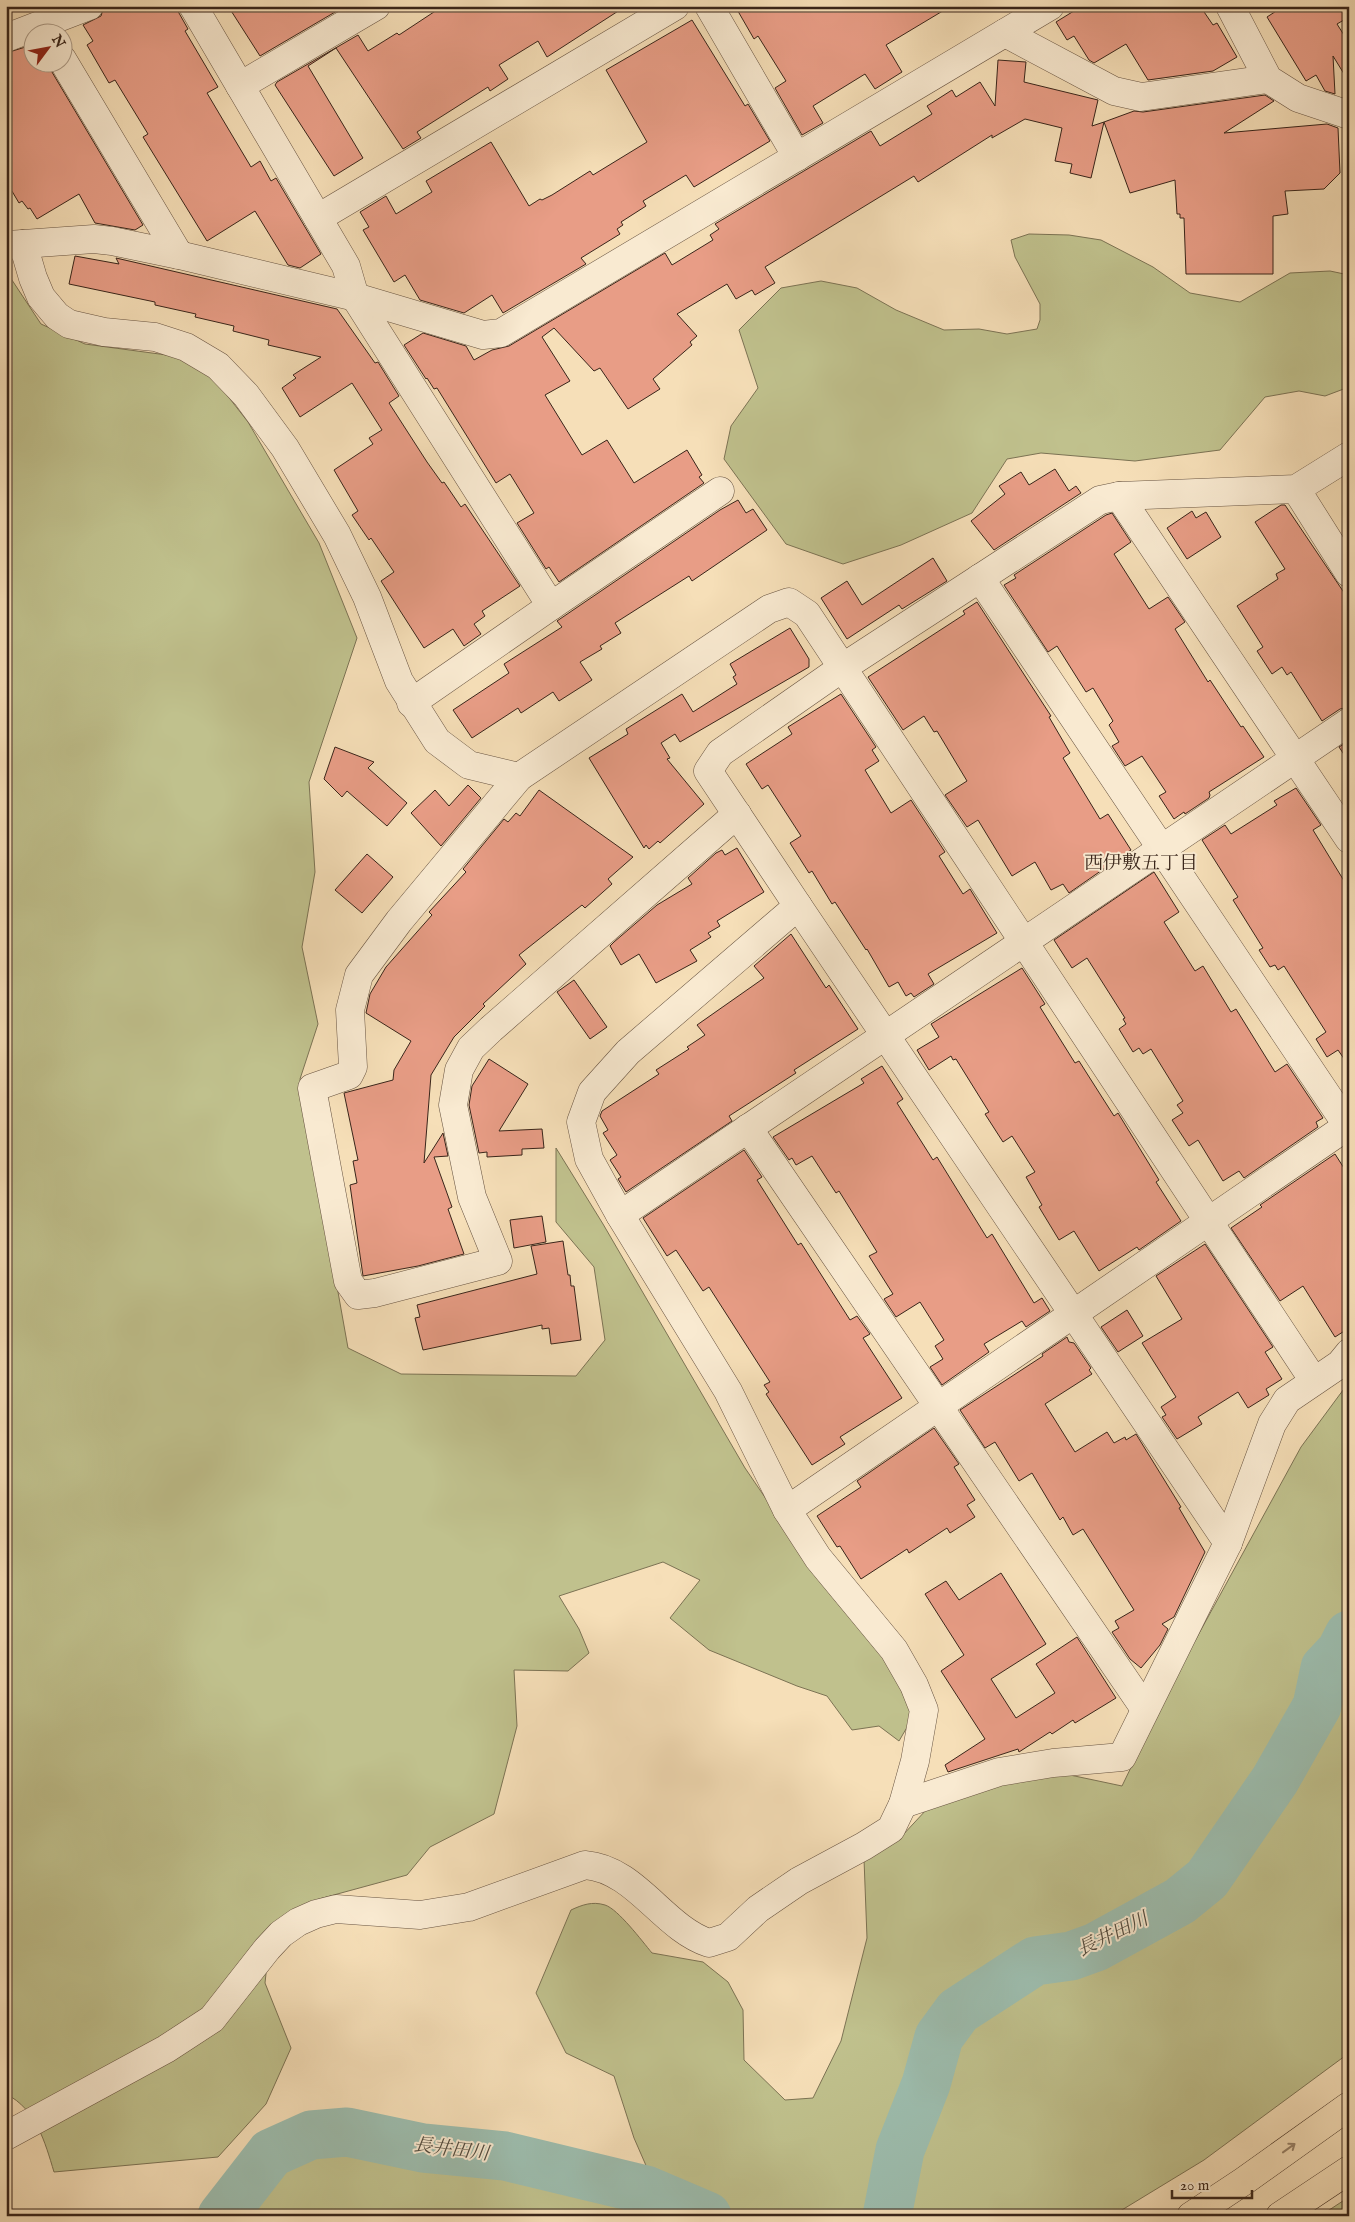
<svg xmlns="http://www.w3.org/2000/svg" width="1355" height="2222" viewBox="0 0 1355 2222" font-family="'IM FELL English','Noto Serif JP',serif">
	<rect width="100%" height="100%" fill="#f6dfb8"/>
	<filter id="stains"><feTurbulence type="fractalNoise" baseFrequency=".004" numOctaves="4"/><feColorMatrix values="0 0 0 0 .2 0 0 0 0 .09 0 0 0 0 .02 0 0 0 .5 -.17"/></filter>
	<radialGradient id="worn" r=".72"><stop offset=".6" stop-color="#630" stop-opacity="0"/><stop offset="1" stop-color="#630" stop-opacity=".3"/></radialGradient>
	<g fill="#c0c18d" stroke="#7c7354">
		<path d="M 1029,234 L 1069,235 L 1101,240 L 1153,267 L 1190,293 L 1240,302 L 1290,273 L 1330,271 L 1349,275 L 1349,387 L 1325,396 L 1299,391 L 1265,397 L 1220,450 L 1135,461 L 1041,453 L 1007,459 L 972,513 L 901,545 L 843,564 L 786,544 L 724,459 L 731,426 L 758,388 L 739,330 L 781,288 L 821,281 L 857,288 L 896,310 L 944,330 L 979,329 L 1007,334 L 1037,329 L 1040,320 L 1040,304 L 1015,257 L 1011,240 Z"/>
		<path d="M 6,271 L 41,324 L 85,344 L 189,358 L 223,390 L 248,422 L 319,543 L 357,638 L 309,782 L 315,872 L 302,947 L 318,1024 L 300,1079 L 348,1348 L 401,1374 L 576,1376 L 605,1340 L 594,1267 L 556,1222 L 556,1148 L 603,1224 L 745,1468 L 837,1603 L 884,1651 L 913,1717 L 899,1741 L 879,1726 L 852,1730 L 827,1696 L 797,1686 L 709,1650 L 670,1618 L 700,1580 L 663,1562 L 559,1596 L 579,1629 L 589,1653 L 568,1671 L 514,1670 L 517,1726 L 494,1814 L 430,1847 L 407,1875 L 319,1899 L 270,1936 L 265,1983 L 291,2048 L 266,2104 L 218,2157 L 54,2172 C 45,2142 36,2109 6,2094 Z"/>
		<path d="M 1349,1382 L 1349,2053 L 1204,2160 L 1112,2216 L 232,2216 L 254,2181 L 303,2148 L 337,2145 L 405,2152 L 516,2180 L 665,2209 L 634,2138 L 614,2076 L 566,2053 L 536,1993 L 571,1910 C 582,1905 592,1901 605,1905 C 618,1909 642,1941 652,1953 L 703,1962 L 728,1982 L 743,2010 L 744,2060 L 785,2100 L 813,2098 L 841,2041 L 867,1938 L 864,1859 L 901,1837 L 927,1809 L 959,1795 L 1051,1771 L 1122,1786 L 1173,1681 L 1301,1447 Z"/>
		<path d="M 1349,2197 L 1349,2216 L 1320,2216 Z"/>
	</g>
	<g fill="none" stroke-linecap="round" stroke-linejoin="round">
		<g stroke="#9dbdae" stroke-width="49">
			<path d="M 222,2216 L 271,2153 L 311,2135 L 347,2132 L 423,2148 L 505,2156 L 646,2190 L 707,2216"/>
			<path d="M 887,2216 L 900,2150 L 926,2084 L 939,2037 L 958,2011 L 1035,1961 L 1071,1956 L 1096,1947 L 1180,1901 L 1207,1879 L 1275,1780 L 1317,1706 L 1325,1668 L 1341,1651 L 1349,1635"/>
		</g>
	</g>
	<g fill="#e89d86" stroke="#39251a">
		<path d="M 104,6 L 175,6 L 188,29 L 185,31 L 218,87 L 207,93 L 223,120 L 251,167 L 260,161 L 271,181 L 276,178 L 321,254 L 300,268 L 288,265 L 255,211 L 207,241 L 143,137 L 148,134 L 115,80 L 109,83 L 87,45 L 93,41 L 83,25 L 101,16 Z"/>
		<path d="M 228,6 L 340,6 L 342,8 L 260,56 Z"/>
		<path d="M 443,6 L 626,6 L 547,57 L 538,41 L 499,65 L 508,79 L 490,91 L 488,87 L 417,132 L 421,138 L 403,149 L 336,48 L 308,66 L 363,158 L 334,176 L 275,85 L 277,82 L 358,35 L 368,51 L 397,33 L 399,35 Z"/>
		<path d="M 735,6 L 951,6 L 886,45 L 902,72 L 875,89 L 865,74 L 813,106 L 823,123 L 802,135 L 775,88 L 786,81 L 758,36 L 754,39 Z"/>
		<path d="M 1082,6 L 1200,6 L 1213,25 L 1217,23 L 1237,57 L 1213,71 L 1148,80 L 1126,44 L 1094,63 L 1089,60 L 1074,36 L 1067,40 L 1056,22 Z"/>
		<path d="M 1284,6 L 1349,6 L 1349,17 L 1337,24 L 1349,43 L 1349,82 L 1333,56 L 1335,94 L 1325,91 L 1316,75 L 1306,81 L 1267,17 Z"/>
		<path d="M 692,20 L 745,106 L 748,104 L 770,141 L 694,187 L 686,175 L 643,201 L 646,206 L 621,222 L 623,225 L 617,229 L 620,234 L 581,258 L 586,264 L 503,313 L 492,295 L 464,313 L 420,300 L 405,275 L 394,282 L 363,230 L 369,227 L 360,212 L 386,196 L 396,214 L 432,192 L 426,181 L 491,142 L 529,206 L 540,199 L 542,200 L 552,195 L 590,171 L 593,175 L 647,142 L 606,70 Z"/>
		<path d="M 32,45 L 32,62 L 46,62 L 143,225 L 135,230 L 95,223 L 79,194 L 37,219 L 30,208 L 28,209 L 22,201 L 19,203 L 6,181 L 6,53 Z"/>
		<path d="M 998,60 L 1026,62 L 1024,82 L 1098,100 L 1092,126 L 1104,122 L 1091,178 L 1070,173 L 1072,164 L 1055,161 L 1062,128 L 1025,119 L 992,138 L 992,135 L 918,182 L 914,176 L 765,267 L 775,283 L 755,295 L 752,290 L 736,299 L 727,284 L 677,314 L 697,336 L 690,342 L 692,345 L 653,379 L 660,389 L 628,409 L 600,368 L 594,371 L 554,328 L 542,337 L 570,381 L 545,395 L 582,455 L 607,440 L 634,483 L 687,450 L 702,475 L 699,477 L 704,483 L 559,582 L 549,567 L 546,569 L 517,523 L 534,513 L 510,474 L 496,483 L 437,388 L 434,389 L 427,378 L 426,379 L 404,345 L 423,333 L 466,346 L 474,360 L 492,350 L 509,346 L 665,253 L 672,265 L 713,240 L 710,235 L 719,229 L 715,224 L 871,131 L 880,146 L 932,114 L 927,106 L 952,90 L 956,97 L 980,82 L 995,106 Z"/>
		<path d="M 1265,95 L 1274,101 L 1224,133 L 1327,124 L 1338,128 L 1340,173 L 1324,189 L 1285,191 L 1288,214 L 1273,216 L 1273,274 L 1186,274 L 1184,218 L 1180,218 L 1180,214 L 1177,214 L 1175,180 L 1130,193 L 1104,122 L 1134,111 L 1143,112 Z"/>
		<path d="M 75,256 L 119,264 L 116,258 L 337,309 L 375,363 L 378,362 L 399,396 L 389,403 L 427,462 L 442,483 L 444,482 L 461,507 L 465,504 L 520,586 L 482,611 L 485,616 L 474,624 L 481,634 L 464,646 L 453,629 L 424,648 L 381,581 L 394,572 L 371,538 L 369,540 L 352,515 L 358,511 L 334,470 L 373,444 L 369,438 L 382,430 L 352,383 L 300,417 L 282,388 L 296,378 L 293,375 L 321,357 L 268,345 L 269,340 L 233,331 L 234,326 L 195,317 L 196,314 L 155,305 L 155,302 L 69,284 Z"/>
		<path d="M 1055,469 L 1069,491 L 1076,486 L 1081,493 L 994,550 L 971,521 L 1005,494 L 999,486 L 1021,472 L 1029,485 Z"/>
		<path d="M 738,500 L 746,513 L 753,509 L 767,530 L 692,581 L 689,576 L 615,623 L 621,633 L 600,646 L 602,649 L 580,662 L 592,680 L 559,701 L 553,692 L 521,713 L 518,708 L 472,738 L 453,710 L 509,673 L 504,664 L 562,627 L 557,621 L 720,510 Z"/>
		<path d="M 1281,505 L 1285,505 L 1349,600 L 1349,707 L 1340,709 L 1322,721 L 1291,672 L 1287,675 L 1282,667 L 1272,674 L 1257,651 L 1263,647 L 1237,606 L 1278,579 L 1276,574 L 1285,569 L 1255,522 Z"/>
		<path d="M 1192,511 L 1196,518 L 1206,512 L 1221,537 L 1187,559 L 1167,528 Z"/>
		<path d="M 1112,513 L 1131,542 L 1114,554 L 1149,609 L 1168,597 L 1185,622 L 1175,629 L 1208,682 L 1210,680 L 1241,727 L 1243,726 L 1264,757 L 1209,792 L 1210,795 L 1209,798 L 1185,814 L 1184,812 L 1174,819 L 1159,796 L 1166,792 L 1142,756 L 1125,766 L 1112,746 L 1119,742 L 1109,725 L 1113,721 L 1093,688 L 1086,692 L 1057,646 L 1048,652 L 1004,585 L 1016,578 L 1014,575 L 1106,515 Z"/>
		<path d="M 933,558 L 947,581 L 902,609 L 899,605 L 847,639 L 821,598 L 847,581 L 862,605 Z"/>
		<path d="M 977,602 L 1051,716 L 1049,717 L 1070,753 L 1063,758 L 1100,819 L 1108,814 L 1131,850 L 1069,893 L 1063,884 L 1051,890 L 1035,862 L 1012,876 L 978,820 L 967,827 L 945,795 L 967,781 L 937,731 L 934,732 L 924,716 L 903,730 L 868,677 L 965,614 L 963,611 Z"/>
		<path d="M 790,628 L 809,659 L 809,667 L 680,742 L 675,734 L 661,743 L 670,758 L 667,759 L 704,804 L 660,843 L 658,841 L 649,849 L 646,845 L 644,848 L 589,758 L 628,734 L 626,729 L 682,694 L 693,712 L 737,684 L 733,677 L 736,675 L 730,664 Z"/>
		<path d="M 841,694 L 876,747 L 872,750 L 879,761 L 865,770 L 891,813 L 911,800 L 945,852 L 939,856 L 963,894 L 970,889 L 997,933 L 928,974 L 934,984 L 914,997 L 911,993 L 906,996 L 898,982 L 889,987 L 867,949 L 866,950 L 835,902 L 832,904 L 812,871 L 809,873 L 790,843 L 801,836 L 768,785 L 762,789 L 746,764 L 792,734 L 788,727 Z"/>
		<path d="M 1349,741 L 1349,762 L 1339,747 Z"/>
		<path d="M 335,747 L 374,762 L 368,768 L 407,803 L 387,826 L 347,791 L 342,797 L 324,779 Z"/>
		<path d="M 468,785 L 481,798 L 441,846 L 411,813 L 435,790 L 449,806 Z"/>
		<path d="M 1296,788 L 1321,825 L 1313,830 L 1349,889 L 1349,1066 L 1338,1050 L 1327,1057 L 1316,1039 L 1326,1032 L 1284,966 L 1278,970 L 1275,965 L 1270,967 L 1259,950 L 1263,948 L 1233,900 L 1238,897 L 1202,840 L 1225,825 L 1231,834 L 1277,805 L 1274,801 Z"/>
		<path d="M 539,790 L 633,857 L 608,879 L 612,884 L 585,908 L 582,905 L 519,955 L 526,964 L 483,1004 L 485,1006 L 454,1037 L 431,1075 L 424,1163 L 443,1133 L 448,1156 L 434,1157 L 452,1207 L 448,1209 L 464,1254 L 418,1266 L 363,1276 L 350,1185 L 357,1183 L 353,1161 L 358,1160 L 344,1093 L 393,1080 L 394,1070 L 411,1041 L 366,1013 L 370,994 L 386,967 L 432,915 L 429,912 L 466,872 L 463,869 L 504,819 L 508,822 L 516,813 L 520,816 Z"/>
		<path d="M 737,848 L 764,892 L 717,921 L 720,926 L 708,933 L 711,937 L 690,950 L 697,961 L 656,983 L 639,954 L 621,965 L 610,946 L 614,942 L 657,905 L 692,884 L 688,878 L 716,853 L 722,850 L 725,855 Z"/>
		<path d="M 367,854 L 393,877 L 362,913 L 335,890 Z"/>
		<path d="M 1154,872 L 1179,912 L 1164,922 L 1195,971 L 1203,966 L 1231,1012 L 1236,1009 L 1275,1072 L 1287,1064 L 1323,1118 L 1316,1122 L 1318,1127 L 1244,1178 L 1239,1171 L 1223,1181 L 1198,1140 L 1189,1146 L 1172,1120 L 1183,1113 L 1177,1105 L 1183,1101 L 1151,1049 L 1143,1054 L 1139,1048 L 1133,1052 L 1119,1029 L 1126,1024 L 1123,1019 L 1125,1018 L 1087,958 L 1072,968 L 1054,940 Z"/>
		<path d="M 791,934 L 826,988 L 829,985 L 858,1029 L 794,1070 L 796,1073 L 729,1116 L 732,1121 L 626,1192 L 618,1179 L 621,1177 L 610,1160 L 617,1155 L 603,1133 L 608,1130 L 600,1116 L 602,1111 L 659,1074 L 656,1070 L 689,1049 L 687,1047 L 705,1035 L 697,1025 L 764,978 L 754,966 Z"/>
		<path d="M 1022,968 L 1045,1004 L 1040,1007 L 1075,1063 L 1079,1061 L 1114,1116 L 1118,1113 L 1159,1180 L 1156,1182 L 1181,1221 L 1139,1250 L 1137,1247 L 1099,1271 L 1074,1231 L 1059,1240 L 1039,1207 L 1042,1205 L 1026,1177 L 1035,1172 L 1012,1136 L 1003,1142 L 985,1114 L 989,1112 L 956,1059 L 953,1060 L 951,1056 L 929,1070 L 917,1050 L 939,1037 L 931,1024 Z"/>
		<path d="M 574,980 L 607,1027 L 590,1039 L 557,992 Z"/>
		<path d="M 489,1059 L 528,1084 L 499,1131 L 542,1129 L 544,1148 L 522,1149 L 522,1155 L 487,1157 L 487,1152 L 479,1153 L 469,1105 L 472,1086 Z"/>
		<path d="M 882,1066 L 903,1099 L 897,1103 L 933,1160 L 937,1157 L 987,1238 L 992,1234 L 1034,1303 L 1042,1298 L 1050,1311 L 1026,1327 L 1022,1321 L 984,1344 L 989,1352 L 942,1385 L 930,1367 L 943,1359 L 935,1346 L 944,1340 L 920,1302 L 896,1317 L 884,1299 L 893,1294 L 869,1256 L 877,1252 L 839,1191 L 836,1193 L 812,1156 L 796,1165 L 792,1158 L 789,1160 L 773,1137 L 864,1083 L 861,1079 Z"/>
		<path d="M 744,1150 L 762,1177 L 757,1180 L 798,1245 L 801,1243 L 850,1320 L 857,1316 L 870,1334 L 863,1338 L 902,1398 L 840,1437 L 845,1444 L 812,1465 L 766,1394 L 769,1392 L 764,1385 L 770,1382 L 709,1287 L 703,1291 L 676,1250 L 667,1256 L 643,1218 Z"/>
		<path d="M 1335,1154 L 1349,1176 L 1349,1328 L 1335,1337 L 1303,1286 L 1280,1301 L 1231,1228 L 1262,1207 L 1260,1205 Z"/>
		<path d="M 542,1216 L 546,1242 L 514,1248 L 510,1220 Z"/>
		<path d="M 563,1241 L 568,1275 L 570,1275 L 571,1286 L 574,1286 L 581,1340 L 551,1344 L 549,1328 L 542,1329 L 542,1325 L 423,1350 L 415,1318 L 420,1317 L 417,1305 L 537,1274 L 531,1246 Z"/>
		<path d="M 1205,1244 L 1273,1347 L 1265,1352 L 1282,1379 L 1266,1389 L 1269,1395 L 1248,1408 L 1238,1392 L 1198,1417 L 1202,1424 L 1177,1439 L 1162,1417 L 1166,1415 L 1161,1407 L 1176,1397 L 1142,1343 L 1182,1319 L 1156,1276 Z"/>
		<path d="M 1127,1310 L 1143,1336 L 1118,1352 L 1101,1327 Z"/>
		<path d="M 1067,1337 L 1069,1342 L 1074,1343 L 1091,1368 L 1089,1370 L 1092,1374 L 1045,1404 L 1075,1452 L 1107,1432 L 1114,1443 L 1125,1437 L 1126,1440 L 1136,1434 L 1181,1507 L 1179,1508 L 1205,1552 L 1174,1617 L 1162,1624 L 1168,1629 L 1160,1645 L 1141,1668 L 1130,1659 L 1112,1632 L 1119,1628 L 1115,1621 L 1134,1610 L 1083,1529 L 1073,1535 L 1063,1517 L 1060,1520 L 1032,1473 L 1019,1481 L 995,1442 L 985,1448 L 960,1410 L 1043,1356 L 1042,1354 Z"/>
		<path d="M 934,1428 L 959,1464 L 954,1467 L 975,1500 L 967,1505 L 975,1517 L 950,1533 L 947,1528 L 909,1553 L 907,1549 L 861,1579 L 840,1546 L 837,1547 L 817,1516 L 861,1487 L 857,1481 Z"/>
		<path d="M 1001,1573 L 1046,1644 L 991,1679 L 1016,1718 L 1055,1693 L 1036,1664 L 1077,1637 L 1116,1698 L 1075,1723 L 1073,1720 L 1052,1734 L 1050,1732 L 1019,1752 L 1018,1749 L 948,1772 L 945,1765 L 985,1739 L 941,1671 L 964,1655 L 925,1594 L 946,1581 L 959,1600 Z"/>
	</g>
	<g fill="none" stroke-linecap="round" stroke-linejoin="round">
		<defs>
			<g id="minor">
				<path d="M 193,6 L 346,266 L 355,297 L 551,606 L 411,703"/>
				<path d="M 709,6 L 797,157"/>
				<path d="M 1230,6 L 1268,79 L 1298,98 L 1349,115"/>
				<path d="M 1005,33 L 1114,91 L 1141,97 L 1268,79"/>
				<path d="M 6,38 L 89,6"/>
				<path d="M 62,59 L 179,255"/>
				<path d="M 240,86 L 376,6"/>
				<path d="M 318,218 L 675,6"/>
				<path d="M 23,244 L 94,239 L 112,241 L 179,255 L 355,297 L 483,335 L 501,333 L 1050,6"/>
				<path d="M 6,245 L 23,244 L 33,278 L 41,297 L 57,316 L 69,324 L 104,332 L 155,337 L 186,347 L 218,366 L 246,395 L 285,448 L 337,535 L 367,597 L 399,681 L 437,741 L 469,765 L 519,777"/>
				<path d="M 1296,489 L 1349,573"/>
				<path d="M 1119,496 L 1349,839"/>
				<path d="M 980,578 L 1349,1128"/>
				<path d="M 551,606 L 720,491"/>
				<path d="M 737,814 L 491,1029 L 471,1048 L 459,1070 L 453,1105 L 472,1197 L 498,1261 L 375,1293 L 358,1295 L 348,1281 L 312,1088 L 349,1075 L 353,1067 L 350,1010 L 359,975 L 399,921 L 519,777 L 769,609 L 789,602 L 807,614 L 1314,1381"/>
				<path d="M 798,906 L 1228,1543"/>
				<path d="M 748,1128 L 1145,1709"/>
				<path d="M 620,1215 L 1349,722"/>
				<path d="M 787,1510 L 1349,1125"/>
				<path d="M 903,1804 L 999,1772 L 1053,1763 L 1122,1757 L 1228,1543 L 1272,1424 L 1287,1400 L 1340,1364 L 1349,1353"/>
				<path d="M 6,2136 L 166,2049 L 212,2019 L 267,1949 L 281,1934 L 298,1922 L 316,1914 L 336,1909 L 420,1915 L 469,1907 L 585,1865 C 636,1869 663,1928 709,1943 L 728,1937 L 758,1909 L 799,1881 L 864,1846 L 891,1829 L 903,1804 L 915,1761 L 924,1710 L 914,1685 L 894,1650 L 818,1558 L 787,1510 L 728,1391 L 620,1215 L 589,1159 L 581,1122 L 592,1092 L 628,1052 L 798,906 L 708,771 L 720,753 L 842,668 L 1100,500 L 1119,496 L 1296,489 L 1349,456"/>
			</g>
			<g id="motorway">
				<path d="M 1191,2216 L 1244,2181 L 1349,2106"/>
				<path d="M 1280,2216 L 1349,2170"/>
			</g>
		</defs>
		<use href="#minor" stroke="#685442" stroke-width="29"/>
		<use href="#motorway" stroke="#39251a" stroke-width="29"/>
		<use href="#minor" stroke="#f9ead1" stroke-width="28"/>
		<use href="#motorway" stroke="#f6dfb8" stroke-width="28"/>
	</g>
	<defs><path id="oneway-shaft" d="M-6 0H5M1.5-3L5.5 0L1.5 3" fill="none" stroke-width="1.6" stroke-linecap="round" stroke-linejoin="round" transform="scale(1.25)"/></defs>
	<use stroke="#988269" href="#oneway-shaft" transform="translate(1289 2148) rotate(-36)"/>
	<g text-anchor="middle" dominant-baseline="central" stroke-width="4" stroke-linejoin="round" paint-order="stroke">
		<g font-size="19" fill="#39251a" stroke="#f9ead1">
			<text x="1141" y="864">西伊敷五丁目</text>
		</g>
		<g font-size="19" font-style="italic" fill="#524b3f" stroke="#f9ead1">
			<text transform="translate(1113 1935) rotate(-26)">長井田川</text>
			<text transform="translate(451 2150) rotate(7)">長井田川</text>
		</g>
	</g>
	<rect width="1355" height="2222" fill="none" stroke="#f6dfb8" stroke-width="25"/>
	<rect x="8" y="8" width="1340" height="2207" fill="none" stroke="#39251a" stroke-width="2.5"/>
	<rect x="12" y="12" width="1330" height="2197" fill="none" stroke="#39251a"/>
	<g transform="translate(48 48) rotate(58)"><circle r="24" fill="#f9ead1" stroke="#ac9b88"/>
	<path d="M0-4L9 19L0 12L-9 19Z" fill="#8f2418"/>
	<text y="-8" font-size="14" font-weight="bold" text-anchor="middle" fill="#39251a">N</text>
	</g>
	<path d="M1172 2190v8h80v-8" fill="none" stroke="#39251a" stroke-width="2.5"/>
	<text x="1180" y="2190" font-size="15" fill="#39251a" stroke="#f9ead1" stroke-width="4" paint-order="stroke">20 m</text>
	<rect width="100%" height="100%" filter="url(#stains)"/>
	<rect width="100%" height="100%" fill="url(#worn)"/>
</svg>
